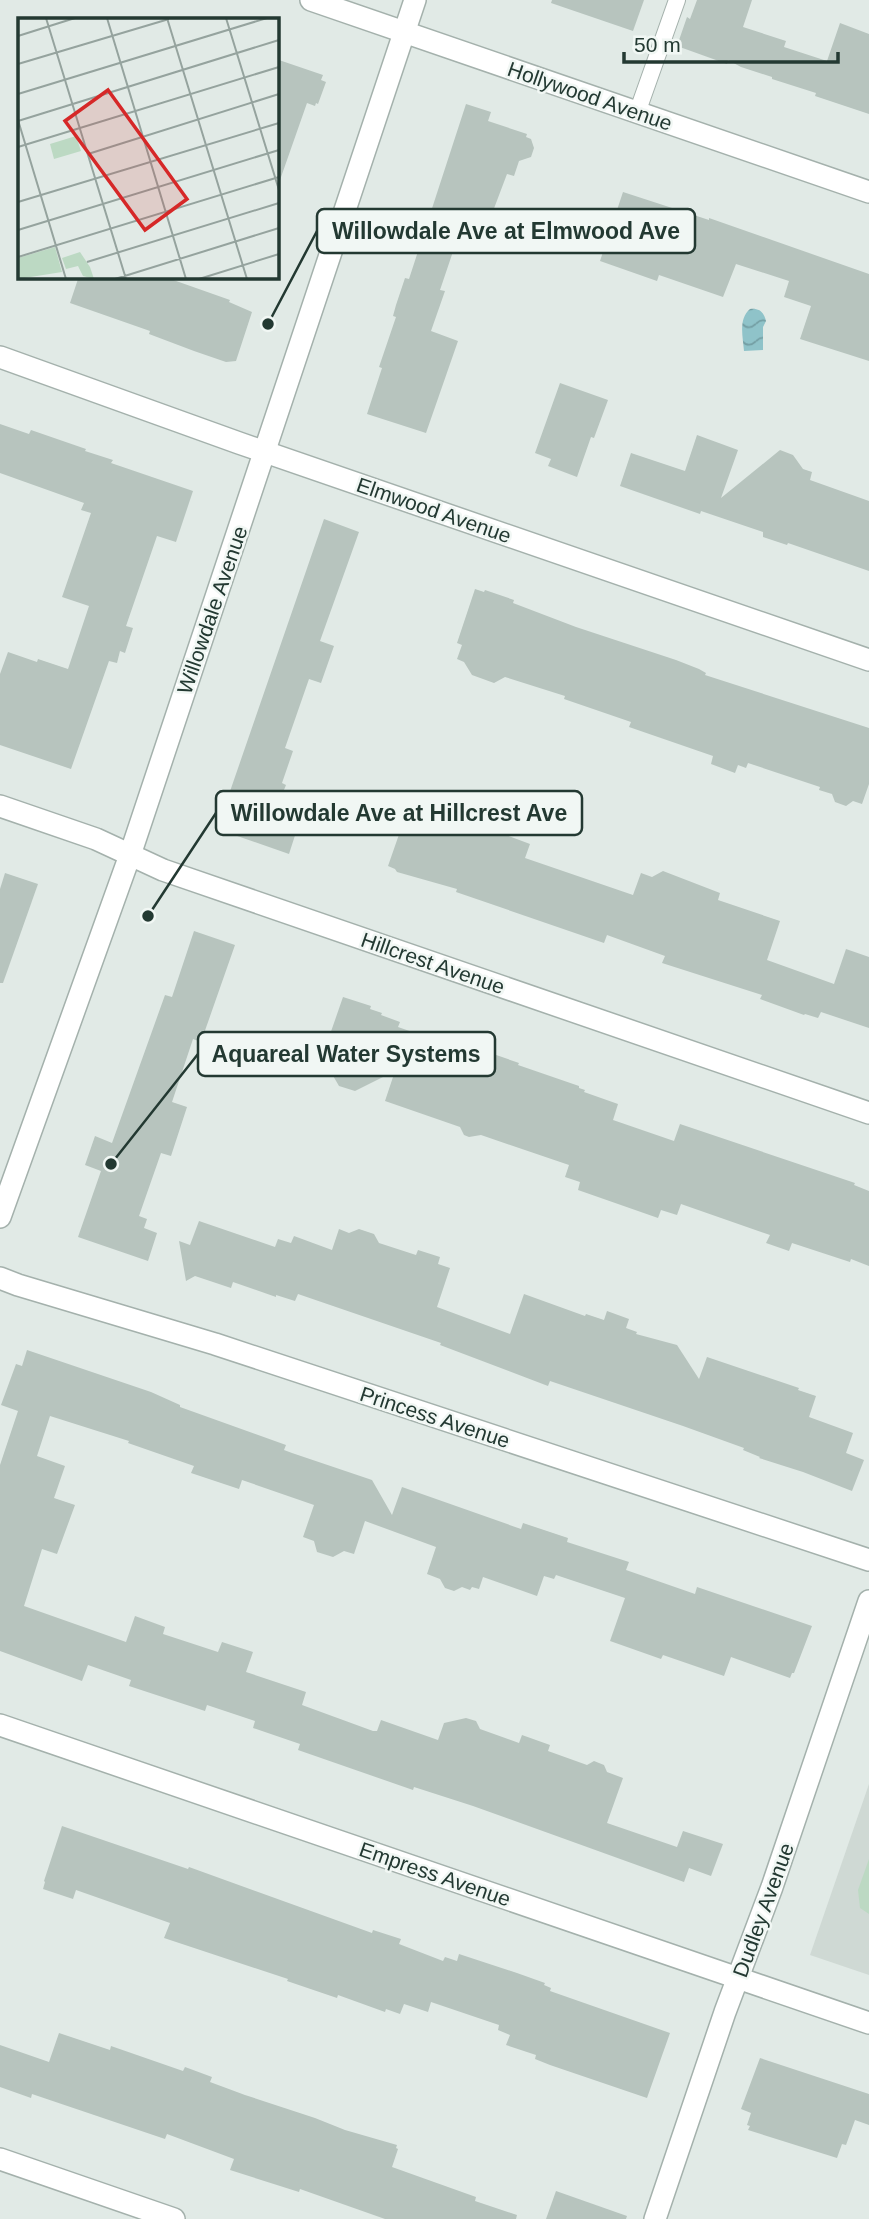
<svg xmlns="http://www.w3.org/2000/svg" width="869" height="2219" viewBox="0 0 869 2219" font-family="Arial,sans-serif">
	<defs>
		<pattern id="water-waves" width="16" height="10" patternUnits="userSpaceOnUse" patternTransform="scale(1.75)"><rect width="16" height="10" fill="#8fc3c9"/><path d="M0 5q4-4 8 0t8 0" fill="none" stroke="#749fa4"/></pattern>
	</defs>
	<rect width="100%" height="100%" fill="#e1eae6"/>
	<path fill="#cfd9d4" d="M 869,1784 L 869,1975 L 810,1955 Z"/>
	<path fill="#bcd9c3" d="M 869,1859 L 869,1914 L 860,1908 L 858,1890 Z"/>
	<path fill="url(#water-waves)" d="M 750,309 C 759,308 764,312 766,321 L 763,327 L 763,350 L 744,351 C 743,337 738,319 750,309 Z"/>
	<g fill="#b7c4be">
		<path d="M 552,0 L 644,0 L 633,31 L 551,3 Z"/>
		<path d="M 697,0 L 752,0 L 743,27 L 786,41 L 784,47 L 827,61 L 840,23 L 869,34 L 869,114 L 815,96 L 816,93 L 772,79 L 772,77 L 741,67 L 728,60 L 727,64 L 677,46 L 687,17 L 690,19 Z"/>
		<path d="M 276,59 L 323,75 L 321,80 L 326,82 L 318,104 L 316,103 L 315,106 L 307,103 L 280,180 L 276,180 Z"/>
		<path d="M 466,104 L 491,112 L 488,121 L 527,134 L 526,137 L 531,139 L 534,148 L 531,157 L 519,161 L 514,176 L 507,174 L 487,227 L 464,219 L 440,290 L 445,291 L 431,331 L 458,341 L 426,433 L 367,414 L 382,368 L 379,367 L 396,317 L 393,316 L 396,305 L 405,278 L 409,279 Z"/>
		<path d="M 623,192 L 709,220 L 709,218 L 869,274 L 869,361 L 800,339 L 811,306 L 784,297 L 789,281 L 736,264 L 723,297 L 659,275 L 657,281 L 600,261 Z"/>
		<path d="M 79,276 L 162,276 L 230,300 L 229,302 L 252,312 L 236,361 L 226,362 L 194,351 L 149,334 L 150,331 L 70,303 Z"/>
		<path d="M 560,383 L 608,400 L 594,438 L 591,437 L 577,477 L 548,466 L 551,459 L 535,453 Z"/>
		<path d="M 0,424 L 29,434 L 31,430 L 86,449 L 85,451 L 113,460 L 111,463 L 193,491 L 176,542 L 157,536 L 126,626 L 133,628 L 125,653 L 120,651 L 117,663 L 109,661 L 71,769 L 0,745 L 0,674 L 8,652 L 37,662 L 38,659 L 68,669 L 89,606 L 62,597 L 91,513 L 81,510 L 84,503 L 0,473 Z"/>
		<path d="M 697,435 L 738,450 L 721,498 L 780,450 L 793,455 L 803,469 L 812,472 L 810,480 L 869,501 L 869,571 L 788,543 L 787,545 L 763,537 L 763,532 L 701,511 L 700,514 L 620,486 L 631,453 L 685,471 Z"/>
		<path d="M 324,519 L 359,532 L 320,641 L 334,646 L 321,683 L 309,679 L 285,748 L 293,751 L 282,783 L 286,785 L 277,807 L 287,810 L 285,819 L 299,823 L 289,854 L 217,829 Z"/>
		<path d="M 475,589 L 484,592 L 485,590 L 514,600 L 513,603 L 576,627 L 676,660 L 699,669 L 706,673 L 705,675 L 869,728 L 869,784 L 862,804 L 853,801 L 846,806 L 835,802 L 832,794 L 819,790 L 820,787 L 748,763 L 746,768 L 738,765 L 735,773 L 711,764 L 713,756 L 629,727 L 631,722 L 564,699 L 565,696 L 505,677 L 494,683 L 472,675 L 464,662 L 457,659 L 462,645 L 457,643 Z"/>
		<path d="M 411,800 L 450,811 L 451,814 L 468,821 L 530,844 L 525,858 L 633,895 L 641,873 L 652,877 L 663,871 L 720,893 L 718,900 L 780,921 L 767,960 L 834,984 L 846,949 L 869,957 L 869,1028 L 821,1012 L 818,1018 L 805,1014 L 804,1015 L 760,999 L 762,995 L 662,963 L 665,956 L 607,935 L 604,943 L 456,892 L 457,889 L 397,872 L 395,869 L 388,866 Z"/>
		<path d="M 5,873 L 38,884 L 3,983 L 0,983 L 0,889 Z"/>
		<path d="M 194,931 L 235,945 L 201,1042 L 193,1039 L 172,1102 L 187,1107 L 171,1156 L 161,1153 L 139,1216 L 147,1219 L 144,1228 L 157,1233 L 148,1261 L 78,1237 L 101,1171 L 85,1165 L 95,1136 L 112,1143 L 165,995 L 172,997 Z"/>
		<path d="M 343,997 L 371,1006 L 370,1009 L 382,1013 L 381,1015 L 400,1022 L 398,1027 L 467,1051 L 468,1046 L 473,1047 L 519,1063 L 518,1065 L 579,1086 L 579,1088 L 585,1090 L 584,1092 L 618,1104 L 613,1120 L 674,1141 L 680,1124 L 855,1183 L 854,1185 L 869,1191 L 869,1266 L 851,1259 L 850,1262 L 792,1243 L 789,1251 L 766,1243 L 770,1235 L 681,1204 L 677,1215 L 661,1210 L 658,1218 L 578,1190 L 580,1182 L 565,1177 L 569,1165 L 481,1135 L 469,1137 L 464,1135 L 460,1127 L 385,1101 L 395,1071 L 355,1091 L 339,1086 L 332,1074 L 318,1069 Z"/>
		<path d="M 199,1221 L 275,1247 L 278,1239 L 291,1243 L 294,1236 L 332,1250 L 339,1229 L 349,1233 L 359,1229 L 374,1234 L 379,1243 L 416,1255 L 418,1250 L 440,1257 L 438,1264 L 450,1268 L 437,1307 L 510,1334 L 524,1294 L 585,1316 L 586,1314 L 604,1320 L 607,1311 L 629,1319 L 626,1328 L 637,1332 L 636,1334 L 677,1345 L 699,1379 L 707,1357 L 799,1388 L 798,1390 L 816,1396 L 809,1417 L 853,1433 L 846,1453 L 864,1460 L 852,1491 L 803,1472 L 759,1458 L 760,1457 L 743,1450 L 744,1448 L 683,1426 L 550,1381 L 548,1386 L 440,1345 L 441,1343 L 298,1294 L 295,1301 L 276,1295 L 276,1297 L 233,1282 L 231,1288 L 195,1276 L 186,1281 L 179,1241 L 190,1245 Z"/>
		<path d="M 27,1350 L 151,1392 L 180,1405 L 180,1407 L 286,1445 L 284,1450 L 292,1453 L 372,1480 L 392,1515 L 402,1487 L 521,1529 L 523,1523 L 568,1538 L 567,1542 L 629,1562 L 626,1570 L 695,1594 L 697,1587 L 812,1626 L 794,1673 L 792,1673 L 790,1678 L 731,1657 L 724,1676 L 663,1655 L 661,1659 L 610,1641 L 625,1598 L 556,1575 L 554,1579 L 544,1576 L 537,1596 L 483,1577 L 479,1589 L 472,1587 L 470,1590 L 462,1587 L 454,1591 L 445,1588 L 440,1579 L 427,1574 L 436,1547 L 365,1521 L 354,1554 L 344,1551 L 333,1557 L 317,1552 L 314,1541 L 303,1537 L 314,1505 L 242,1480 L 239,1489 L 191,1473 L 194,1466 L 128,1443 L 129,1441 L 50,1416 L 37,1456 L 65,1466 L 54,1498 L 75,1505 L 57,1554 L 42,1549 L 24,1606 L 126,1642 L 135,1616 L 165,1627 L 163,1634 L 218,1652 L 222,1642 L 253,1652 L 246,1672 L 306,1692 L 302,1705 L 373,1731 L 377,1731 L 381,1720 L 438,1740 L 444,1723 L 466,1718 L 476,1721 L 480,1729 L 519,1743 L 522,1735 L 550,1745 L 548,1751 L 587,1765 L 594,1761 L 604,1765 L 607,1772 L 623,1778 L 607,1823 L 677,1847 L 683,1831 L 723,1844 L 711,1876 L 689,1868 L 684,1882 L 473,1806 L 414,1787 L 413,1790 L 298,1750 L 300,1744 L 253,1728 L 255,1721 L 207,1705 L 205,1711 L 129,1686 L 131,1680 L 88,1665 L 82,1681 L 0,1651 L 0,1465 L 18,1411 L 1,1405 L 16,1364 L 22,1366 Z"/>
		<path d="M 62,1826 L 188,1869 L 189,1867 L 372,1933 L 373,1930 L 401,1939 L 399,1944 L 443,1961 L 445,1957 L 457,1961 L 459,1954 L 517,1973 L 545,1983 L 544,1985 L 551,1988 L 550,1991 L 670,2033 L 647,2098 L 550,2065 L 535,2059 L 536,2055 L 506,2045 L 510,2035 L 498,2030 L 499,2025 L 431,2002 L 428,2012 L 404,2004 L 400,2014 L 386,2009 L 385,2012 L 338,1995 L 337,1998 L 287,1981 L 288,1979 L 164,1938 L 170,1923 L 76,1890 L 73,1899 L 43,1889 L 45,1882 L 44,1881 Z"/>
		<path d="M 59,2033 L 110,2050 L 111,2046 L 183,2071 L 185,2067 L 212,2077 L 210,2082 L 245,2095 L 315,2118 L 345,2130 L 397,2145 L 396,2148 L 398,2149 L 392,2167 L 476,2197 L 475,2201 L 517,2215 L 516,2219 L 385,2219 L 300,2189 L 299,2192 L 230,2170 L 234,2159 L 167,2134 L 165,2139 L 32,2094 L 31,2098 L 0,2087 L 0,2045 L 49,2062 Z"/>
		<path d="M 760,2058 L 869,2094 L 869,2125 L 855,2120 L 846,2145 L 842,2144 L 837,2158 L 748,2130 L 750,2126 L 747,2125 L 751,2113 L 741,2109 Z"/>
		<path d="M 556,2191 L 627,2216 L 626,2219 L 546,2219 Z"/>
	</g>
	<g fill="none" stroke-linecap="round" stroke-linejoin="round">
		<defs>
			<path id="service" d="M 637,113 L 677,0"/>
			<g id="minor">
				<path d="M 311,0 L 869,192"/>
				<path d="M 0,357 L 239,443 L 869,660"/>
				<path d="M 0,806 L 96,839 L 163,870 L 869,1113"/>
				<path d="M 0,1278 L 18,1285 L 215,1344 L 869,1560"/>
				<path d="M 0,2159 L 174,2219"/>
				<path d="M 655,2219 L 725,2012 L 772,1887 L 869,1601"/>
			</g>
			<g id="tertiary">
				<path d="M 0,1217 L 130,855 L 415,0"/>
				<path d="M 0,1725 L 869,2023"/>
			</g>
		</defs>
		<use href="#service" stroke="#a4b1ac" stroke-width="18"/>
		<use href="#minor" stroke="#a4b1ac" stroke-width="24"/>
		<use href="#tertiary" stroke="#a4b1ac" stroke-width="24"/>
		<use href="#service" stroke="#fff" stroke-width="16"/>
		<use href="#minor" stroke="#fff" stroke-width="21"/>
		<use href="#tertiary" stroke="#fff" stroke-width="21"/>
	</g>
	<g text-anchor="middle" dominant-baseline="central" stroke-width="5" stroke-linejoin="round" paint-order="stroke">
		<g font-size="21" fill="#233932" stroke="#f1f7f4">
			<text transform="translate(590 96) rotate(19)">Hollywood Avenue</text>
			<text transform="translate(434 510) rotate(19)">Elmwood Avenue</text>
			<text transform="translate(212 610) rotate(-71)">Willowdale Avenue</text>
			<text transform="translate(433 963) rotate(19)">Hillcrest Avenue</text>
			<text transform="translate(435 1417) rotate(18)">Princess Avenue</text>
			<text transform="translate(435 1874) rotate(19)">Empress Avenue</text>
			<text transform="translate(763 1910) rotate(-70)">Dudley Avenue</text>
		</g>
	</g>
	<g transform="translate(18 18)">
		<rect width="261" height="261" fill="#e1eae6"/>
		<path d="M 58,118 L 63,133 L 36,141 L 32,126 ZM 37,229 L 44,254 L 0,261 L 0,240 ZM 62,234 L 72,249 L 76,261 L 65,258 L 60,248 L 48,251 L 44,240 Z" fill="#bcd9c3"/>
		<path fill="none" stroke="#95a39e" stroke-width="2" d="M 28,0 L 108,261M 89,0 L 168,261M 149,0 L 229,261M 208,0 L 261,172M 0,18 L 57,0M 0,46 L 151,1M 0,76 L 249,0M 0,102 L 48,261M 0,103 L 261,22M 0,129 L 261,49M 70,136 L 261,76M 0,184 L 261,105M 0,212 L 261,132M 0,239 L 261,159M 69,244 L 261,185M 97,261 L 261,210M 181,261 L 261,236"/>
		<path fill="#d62828" fill-opacity="0.15" stroke="#d62828" stroke-width="3.5" d="M 90,72 L 169,181 L 127,212 L 47,103 Z"/>
		<rect width="261" height="261" fill="none" stroke="#233932" stroke-width="3.5"/>
	</g>
	<path fill="none" stroke="#233932" stroke-width="2.5" d="M268 324L317 231M148 916L216 813M111 1164L198 1054"/>
	<g fill="#233932" stroke="#f1f7f4" stroke-width="2.5">
		<circle cx="268" cy="324" r="7"/>
		<circle cx="148" cy="916" r="7"/>
		<circle cx="111" cy="1164" r="7"/>
	</g>
	<g fill="#f1f7f4" stroke="#233932" stroke-width="2.5">
		<rect x="317" y="209" width="378" height="44" rx="7"/>
		<rect x="216" y="791" width="366" height="44" rx="7"/>
		<rect x="198" y="1032" width="297" height="44" rx="7"/>
	</g>
	<g font-size="23" text-anchor="middle" font-weight="bold" fill="#233932">
		<text x="506" y="239">Willowdale Ave at Elmwood Ave</text>
		<text x="399" y="821">Willowdale Ave at Hillcrest Ave</text>
		<text x="346" y="1062">Aquareal Water Systems</text>
	</g>
	<path d="M624 52v10h214v-10" fill="none" stroke="#233932" stroke-width="3.5"/>
	<text x="634" y="52" font-size="21" fill="#233932" stroke="#f1f7f4" stroke-width="5" paint-order="stroke">50 m</text>
</svg>
